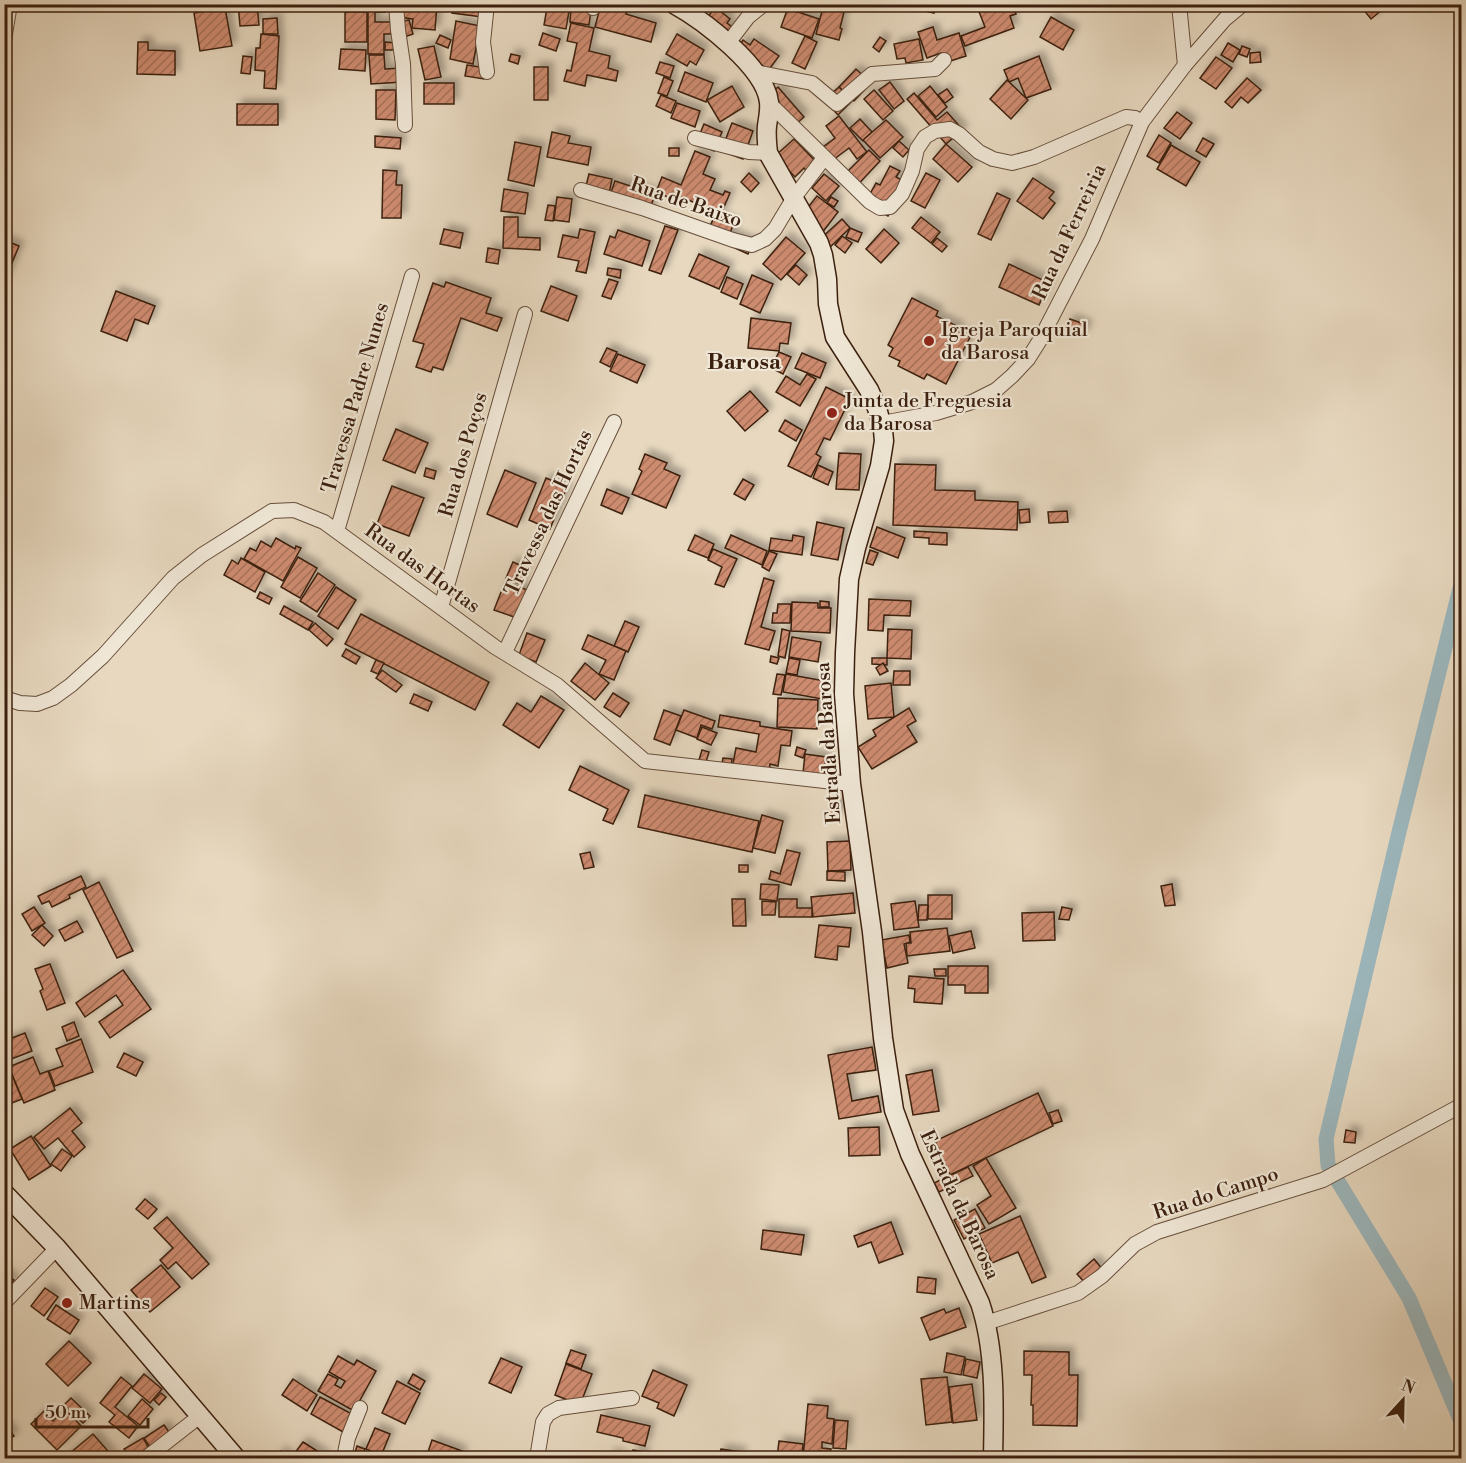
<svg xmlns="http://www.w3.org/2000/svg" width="1466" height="1463" viewBox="0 0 1466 1463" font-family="'Libre Bodoni',serif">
	<defs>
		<pattern id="building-hatch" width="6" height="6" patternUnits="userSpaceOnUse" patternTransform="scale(1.5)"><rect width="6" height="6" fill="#cd8b6f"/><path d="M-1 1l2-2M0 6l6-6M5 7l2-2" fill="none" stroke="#a8715a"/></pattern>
		<filter id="shadow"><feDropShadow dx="5" dy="-5" stdDeviation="3" flood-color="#0004"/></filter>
	</defs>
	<rect width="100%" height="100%" fill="#e7d8bf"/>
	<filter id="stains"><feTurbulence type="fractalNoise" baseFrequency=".00333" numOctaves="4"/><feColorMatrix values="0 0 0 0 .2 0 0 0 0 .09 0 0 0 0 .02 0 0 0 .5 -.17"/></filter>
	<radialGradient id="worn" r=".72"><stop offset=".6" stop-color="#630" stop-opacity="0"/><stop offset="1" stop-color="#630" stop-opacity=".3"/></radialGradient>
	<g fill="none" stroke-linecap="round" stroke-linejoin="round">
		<path stroke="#9cb7bd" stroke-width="15" d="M 1462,580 L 1399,832 L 1326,1139 L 1328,1165 L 1409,1298 L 1462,1424"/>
	</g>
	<g fill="url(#building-hatch)" stroke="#3c200f" stroke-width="1.5" filter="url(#shadow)">
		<path d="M 238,4 L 257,4 L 259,25 L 240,26 Z"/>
		<path d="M 294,4 L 336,4 L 336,8 Z"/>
		<path d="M 350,4 L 366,4 L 366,11 L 350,10 Z"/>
		<path d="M 368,4 L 385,4 L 385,12 L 375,12 L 375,22 L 395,22 L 395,34 L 384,34 L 384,54 L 368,54 Z"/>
		<path d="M 398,4 L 437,4 L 435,30 L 412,28 L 413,19 L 397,17 Z"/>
		<path d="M 453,4 L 484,4 L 482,17 L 452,13 Z"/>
		<path d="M 495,4 L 534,4 L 534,9 L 496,10 Z"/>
		<rect x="571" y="4" width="16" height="4"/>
		<path d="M 601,4 L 608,4 L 627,10 L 626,14 L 656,23 L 651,42 L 595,27 Z"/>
		<path d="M 905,4 L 936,4 L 934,13 L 904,6 Z"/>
		<path d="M 976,4 L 1012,4 L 1016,14 L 1010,16 L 1014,28 L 965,46 L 961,36 L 985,27 Z"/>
		<path d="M 1359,4 L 1389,4 L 1371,19 Z"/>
		<path d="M 789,5 L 796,8 L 795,11 L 819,19 L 812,38 L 781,27 Z"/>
		<path d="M 715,7 L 730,19 L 727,23 L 738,31 L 728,44 L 702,25 Z"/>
		<path d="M 823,7 L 844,12 L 840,28 L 842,29 L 839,40 L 816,34 Z"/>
		<path d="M 225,8 L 232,46 L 200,51 L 194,13 Z"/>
		<path d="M 547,8 L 569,11 L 566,29 L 544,25 Z"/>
		<path d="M 571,8 L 591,10 L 589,25 L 570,22 Z"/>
		<rect x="345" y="12" width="22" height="30"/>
		<path d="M 1051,17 L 1074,30 L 1063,50 L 1040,37 Z"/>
		<path d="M 277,18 L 278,34 L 263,34 L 263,19 Z"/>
		<path d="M 409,20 L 413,34 L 404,37 L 400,22 Z"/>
		<path d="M 456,21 L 480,26 L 473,64 L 450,59 Z"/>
		<path d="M 571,23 L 594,28 L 589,51 L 610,56 L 608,68 L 618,71 L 616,81 L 587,75 L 585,86 L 564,81 L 567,70 L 571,71 L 577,43 L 567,41 Z"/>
		<path d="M 933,27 L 937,40 L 959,33 L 966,56 L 944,63 L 941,53 L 927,58 L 918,32 Z"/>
		<path d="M 543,33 L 560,39 L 556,51 L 539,45 Z"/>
		<path d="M 261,34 L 279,36 L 276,89 L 264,88 L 265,71 L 255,70 L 256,48 L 260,48 Z"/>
		<path d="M 677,34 L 704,50 L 696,65 L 690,61 L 687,66 L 666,54 Z"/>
		<path d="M 440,35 L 451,40 L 448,48 L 436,43 Z"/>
		<path d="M 805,36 L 817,42 L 805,69 L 792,63 Z"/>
		<path d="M 880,37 L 886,41 L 879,52 L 873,47 Z"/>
		<path d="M 754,39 L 779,56 L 765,75 L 734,54 L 743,40 L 750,45 Z"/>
		<path d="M 919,39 L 923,60 L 906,63 L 905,58 L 897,59 L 894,44 Z"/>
		<path d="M 138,42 L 148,42 L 148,50 L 175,51 L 175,75 L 137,74 Z"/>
		<path d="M 385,42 L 397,43 L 396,50 L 385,50 Z"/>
		<path d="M 1228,43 L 1240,50 L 1233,62 L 1221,55 Z"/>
		<path d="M 434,46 L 441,77 L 425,80 L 418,49 Z"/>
		<path d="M 1242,46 L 1250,49 L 1247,57 L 1239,54 Z"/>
		<path d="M 341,49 L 366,50 L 365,71 L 339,69 Z"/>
		<path d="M 1260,52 L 1261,62 L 1250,63 L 1250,53 Z"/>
		<path d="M 511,54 L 520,56 L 518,64 L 509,61 Z"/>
		<path d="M 369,55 L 384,55 L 385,69 L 402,68 L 403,82 L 371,84 Z"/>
		<path d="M 243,56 L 252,57 L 250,74 L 241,73 Z"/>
		<path d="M 1039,56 L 1051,89 L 1026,98 L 1018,78 L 1009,82 L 1004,70 Z"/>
		<path d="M 1216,57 L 1232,68 L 1216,89 L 1200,78 Z"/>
		<path d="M 660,62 L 674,66 L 670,78 L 656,73 Z"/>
		<path d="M 467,65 L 486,68 L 484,79 L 465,76 Z"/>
		<rect x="534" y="67" width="14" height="33"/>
		<path d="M 856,69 L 871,83 L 854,101 L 839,87 Z"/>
		<path d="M 685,72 L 713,83 L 706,102 L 678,91 Z"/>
		<path d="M 664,77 L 673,81 L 667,96 L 658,93 Z"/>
		<path d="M 1247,78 L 1261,90 L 1248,103 L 1241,97 L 1232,108 L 1225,102 Z"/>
		<path d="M 1007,80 L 1028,100 L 1011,119 L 990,99 Z"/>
		<path d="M 890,82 L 904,101 L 894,109 L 879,90 Z"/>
		<rect x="424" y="83" width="30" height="21"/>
		<path d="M 732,86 L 744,107 L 720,122 L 707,100 Z"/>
		<path d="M 930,86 L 947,107 L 936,117 L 918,96 Z"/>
		<path d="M 778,87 L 804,117 L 793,127 L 766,97 Z"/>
		<path d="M 839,87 L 852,101 L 838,115 L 824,100 Z"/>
		<path d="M 947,89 L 953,97 L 945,103 L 938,95 Z"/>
		<path d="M 376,90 L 396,90 L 395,120 L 376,119 Z"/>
		<path d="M 874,90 L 893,111 L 883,120 L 864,99 Z"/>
		<path d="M 914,93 L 937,120 L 947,112 L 963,130 L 946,144 L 907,99 Z"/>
		<path d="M 661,95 L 676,101 L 671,113 L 656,106 Z"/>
		<path d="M 677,103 L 700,111 L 695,127 L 671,118 Z"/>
		<rect x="237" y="104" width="41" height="21"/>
		<path d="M 1177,112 L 1192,123 L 1180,139 L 1164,128 Z"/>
		<path d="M 839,116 L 867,152 L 857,159 L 849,148 L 825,166 L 815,153 L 835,138 L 826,126 Z"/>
		<path d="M 860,119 L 872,132 L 863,141 L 850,128 Z"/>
		<path d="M 886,120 L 903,137 L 880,158 L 863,140 Z"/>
		<path d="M 732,123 L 753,131 L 743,159 L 721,151 Z"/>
		<path d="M 704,124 L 722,132 L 714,151 L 696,143 Z"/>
		<path d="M 552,132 L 570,136 L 568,143 L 591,147 L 588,165 L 547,157 Z"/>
		<path d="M 1159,135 L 1171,143 L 1159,163 L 1147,156 Z"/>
		<path d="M 375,136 L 401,138 L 400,149 L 375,147 Z"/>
		<path d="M 1203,138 L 1214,144 L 1206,157 L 1196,151 Z"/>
		<path d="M 794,139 L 822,168 L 812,177 L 804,168 L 795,177 L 775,156 Z"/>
		<path d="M 899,141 L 909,150 L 903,157 L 893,148 Z"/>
		<path d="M 515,142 L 541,147 L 534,186 L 508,180 Z"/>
		<path d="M 946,144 L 972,167 L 958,182 L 933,159 Z"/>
		<path d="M 1171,145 L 1200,162 L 1186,186 L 1157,169 Z"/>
		<rect x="669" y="148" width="10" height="8"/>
		<path d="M 869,150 L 880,161 L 852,191 L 840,179 Z"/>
		<path d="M 695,151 L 710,157 L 703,174 L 715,179 L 710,190 L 723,195 L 725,191 L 730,193 L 721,214 L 672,193 L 670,198 L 656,192 L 662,177 L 681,185 Z"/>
		<path d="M 890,166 L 900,171 L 896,177 L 907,183 L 888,216 L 865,203 L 876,183 L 880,185 Z"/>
		<path d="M 383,170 L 397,171 L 396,185 L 402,185 L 401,218 L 382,218 Z"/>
		<path d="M 749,173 L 759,183 L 751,192 L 741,182 Z"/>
		<path d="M 926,173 L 940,180 L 925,208 L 911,201 Z"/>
		<path d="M 589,174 L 612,179 L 608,199 L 584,194 Z"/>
		<path d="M 824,174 L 839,186 L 826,201 L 812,188 Z"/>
		<path d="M 1033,178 L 1054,192 L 1049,198 L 1055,203 L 1043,219 L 1017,201 Z"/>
		<path d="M 615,181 L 655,194 L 648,215 L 608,201 Z"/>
		<path d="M 504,189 L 528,193 L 525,214 L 501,211 Z"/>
		<path d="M 997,193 L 1010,199 L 991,240 L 978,234 Z"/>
		<path d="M 817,196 L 838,212 L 822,233 L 805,211 Z"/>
		<path d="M 557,197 L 572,199 L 569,222 L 554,220 Z"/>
		<path d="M 831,197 L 838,201 L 834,207 L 827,203 Z"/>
		<path d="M 548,205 L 555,206 L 553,221 L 545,220 Z"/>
		<path d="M 715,215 L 734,223 L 730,233 L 753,243 L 748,254 L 706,235 Z"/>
		<path d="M 504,217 L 518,217 L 518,237 L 540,238 L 540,250 L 503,248 Z"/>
		<path d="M 921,217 L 940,232 L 931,243 L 912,228 Z"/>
		<path d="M 842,219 L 850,228 L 827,250 L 818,241 Z"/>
		<path d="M 665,226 L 678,230 L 661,274 L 649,270 Z"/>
		<path d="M 850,228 L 862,233 L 858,242 L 846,237 Z"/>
		<path d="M 444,229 L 463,233 L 460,248 L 440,244 Z"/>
		<path d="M 580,229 L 595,232 L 586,273 L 576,271 L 579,261 L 558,257 L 563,235 L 578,238 Z"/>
		<path d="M 884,229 L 899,243 L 881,263 L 866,249 Z"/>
		<path d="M 618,230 L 650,241 L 642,266 L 604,254 L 610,236 L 615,238 Z"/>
		<path d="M 842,236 L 852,243 L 845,253 L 835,245 Z"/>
		<path d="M 786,237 L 805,253 L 781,280 L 763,264 Z"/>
		<path d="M 937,238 L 947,246 L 942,252 L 932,244 Z"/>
		<path d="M 4,240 L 19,246 L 4,282 Z"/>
		<path d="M 488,248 L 500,250 L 498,264 L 486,262 Z"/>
		<path d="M 699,254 L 729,267 L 719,289 L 689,276 Z"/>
		<path d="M 1009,264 L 1049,283 L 1039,305 L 999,287 Z"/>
		<path d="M 796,265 L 807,275 L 799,285 L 787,274 Z"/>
		<path d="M 608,268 L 621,270 L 620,278 L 607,275 Z"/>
		<path d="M 752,275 L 773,284 L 760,313 L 740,304 Z"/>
		<path d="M 727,277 L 743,284 L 737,299 L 721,292 Z"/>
		<path d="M 609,279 L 618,282 L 611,299 L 602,296 Z"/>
		<path d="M 446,282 L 491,298 L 486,313 L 502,318 L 497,331 L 461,318 L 443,370 L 433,367 L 431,372 L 416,367 L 424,344 L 413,341 L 433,283 L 444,287 Z"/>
		<path d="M 551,286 L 577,296 L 568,321 L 541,311 Z"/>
		<path d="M 116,291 L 155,306 L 148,324 L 135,319 L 127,341 L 101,331 Z"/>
		<path d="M 912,298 L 938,311 L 936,316 L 959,327 L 957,331 L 970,337 L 946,384 L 927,374 L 924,379 L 898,366 L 900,361 L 889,356 L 893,348 L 888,345 Z"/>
		<path d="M 751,318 L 791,323 L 788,344 L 780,343 L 779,351 L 748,348 Z"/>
		<path d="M 1070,319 L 1087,325 L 1083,335 L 1066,329 Z"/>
		<path d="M 607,348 L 617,352 L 610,367 L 600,362 Z"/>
		<path d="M 779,352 L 791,357 L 783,374 L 771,368 Z"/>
		<path d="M 802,353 L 826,363 L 820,378 L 795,368 Z"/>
		<path d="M 618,354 L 645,365 L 637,383 L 610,371 Z"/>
		<path d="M 807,374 L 816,379 L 800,406 L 776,392 L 786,376 L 800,385 Z"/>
		<path d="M 826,387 L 850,399 L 830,440 L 824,438 L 816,454 L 821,457 L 811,477 L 788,466 Z"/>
		<path d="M 750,391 L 768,411 L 745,431 L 727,411 Z"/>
		<path d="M 785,420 L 802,430 L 796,441 L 779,431 Z"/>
		<path d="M 396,429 L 428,443 L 415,473 L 383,460 Z"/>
		<path d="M 839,453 L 861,454 L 859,490 L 836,489 Z"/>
		<path d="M 645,454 L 667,463 L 664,469 L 680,476 L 666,508 L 632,494 L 642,471 L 639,469 Z"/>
		<path d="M 895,464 L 936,465 L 935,490 L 975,491 L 975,500 L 1018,502 L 1017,530 L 893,525 Z"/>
		<path d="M 818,465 L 833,472 L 828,485 L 813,478 Z"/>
		<path d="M 426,468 L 436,471 L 434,479 L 424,476 Z"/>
		<path d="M 505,470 L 536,483 L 517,527 L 487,514 Z"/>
		<path d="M 546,478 L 567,487 L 550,529 L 529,520 Z"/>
		<path d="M 743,479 L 754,485 L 745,500 L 734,494 Z"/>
		<path d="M 392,486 L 424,498 L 409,536 L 377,524 Z"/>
		<path d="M 607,489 L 629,498 L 622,514 L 601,505 Z"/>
		<path d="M 1029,509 L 1030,522 L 1020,523 L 1019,510 Z"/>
		<path d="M 1067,511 L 1068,522 L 1049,523 L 1048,512 Z"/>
		<path d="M 817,522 L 844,528 L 838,560 L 811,555 Z"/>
		<path d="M 877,527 L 905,538 L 898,558 L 870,547 Z"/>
		<path d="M 914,531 L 947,533 L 947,545 L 929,544 L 929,538 L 914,537 Z"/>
		<path d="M 695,535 L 714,544 L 708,558 L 688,550 Z"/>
		<path d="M 731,535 L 767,551 L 762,565 L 725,548 Z"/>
		<path d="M 793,535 L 804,537 L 802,555 L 769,550 L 771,538 L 792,541 Z"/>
		<path d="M 276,538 L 295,549 L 296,546 L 301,548 L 283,581 L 244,559 L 250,548 L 256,551 L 261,541 L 271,547 Z"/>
		<path d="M 713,549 L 737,559 L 724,587 L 715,584 L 722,567 L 708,560 Z"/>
		<path d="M 870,550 L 878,553 L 873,565 L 866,563 Z"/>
		<path d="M 769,551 L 777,554 L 769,571 L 762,567 Z"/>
		<path d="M 298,557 L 317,568 L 300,598 L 281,587 Z"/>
		<path d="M 241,558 L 265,572 L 255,592 L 224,575 L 232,560 L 238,564 Z"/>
		<path d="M 513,562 L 526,568 L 520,584 L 506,578 Z"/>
		<path d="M 318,573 L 335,585 L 317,612 L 300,601 Z"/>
		<path d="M 764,578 L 774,581 L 761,627 L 775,631 L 769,650 L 745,644 Z"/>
		<path d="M 505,582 L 530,591 L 520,619 L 494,610 Z"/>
		<path d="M 336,587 L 356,600 L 338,629 L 318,616 Z"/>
		<path d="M 260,592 L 272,598 L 269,604 L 257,598 Z"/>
		<path d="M 869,599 L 911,601 L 910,616 L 884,615 L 883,631 L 868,630 Z"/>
		<path d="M 820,601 L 829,602 L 829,607 L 820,607 Z"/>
		<path d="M 792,602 L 818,603 L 818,608 L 831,608 L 830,633 L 791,631 Z"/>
		<path d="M 778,604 L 791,604 L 790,623 L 772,623 L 773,613 L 777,613 Z"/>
		<path d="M 284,606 L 313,622 L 308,630 L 280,614 Z"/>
		<path d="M 361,614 L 489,682 L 475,710 L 345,644 Z"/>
		<path d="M 625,621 L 639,627 L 628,652 L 614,646 Z"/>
		<path d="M 315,623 L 333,639 L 327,646 L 309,630 Z"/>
		<path d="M 782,629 L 790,631 L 785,658 L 778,656 Z"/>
		<path d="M 888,629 L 912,630 L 911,659 L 887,658 Z"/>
		<path d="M 527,633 L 545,640 L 536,662 L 519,655 Z"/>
		<path d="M 588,635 L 626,651 L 614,680 L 599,674 L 606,660 L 582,649 Z"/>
		<path d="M 792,637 L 821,642 L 818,662 L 789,657 Z"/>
		<path d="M 346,649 L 360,657 L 356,664 L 342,656 Z"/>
		<path d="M 771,656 L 779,658 L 777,664 L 770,662 Z"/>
		<path d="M 789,658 L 800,660 L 797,675 L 786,673 Z"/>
		<path d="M 872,658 L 887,658 L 887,665 L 872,664 Z"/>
		<path d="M 376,660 L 384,663 L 378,674 L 371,671 Z"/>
		<path d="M 585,663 L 609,683 L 595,700 L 571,681 Z"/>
		<path d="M 883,663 L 888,671 L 880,675 L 876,668 Z"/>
		<path d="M 382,670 L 402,685 L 396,692 L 376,678 Z"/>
		<path d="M 894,671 L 910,671 L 910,685 L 893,685 Z"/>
		<path d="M 777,674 L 785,675 L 781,695 L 773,694 Z"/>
		<path d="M 786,674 L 825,681 L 822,699 L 783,692 Z"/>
		<path d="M 891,683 L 894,717 L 868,719 L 865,686 Z"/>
		<path d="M 613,693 L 629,703 L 620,717 L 604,707 Z"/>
		<path d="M 414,694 L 432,702 L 428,711 L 410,703 Z"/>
		<path d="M 541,696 L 564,710 L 539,748 L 503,725 L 517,703 L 531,712 Z"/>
		<path d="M 778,698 L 818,700 L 817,729 L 777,727 Z"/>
		<path d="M 909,708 L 916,721 L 907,726 L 917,742 L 872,769 L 858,747 L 876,736 L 873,730 Z"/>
		<path d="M 664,710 L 681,716 L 670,745 L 654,739 Z"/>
		<path d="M 684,710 L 715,721 L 712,729 L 701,725 L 697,738 L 676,730 Z"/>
		<path d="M 720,715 L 760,722 L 760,726 L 792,731 L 790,746 L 781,745 L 778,766 L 770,764 L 768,780 L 731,774 L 736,748 L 756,752 L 759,734 L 718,727 Z"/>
		<path d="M 702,727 L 717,733 L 711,745 L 697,739 Z"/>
		<path d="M 797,747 L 806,750 L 803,758 L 795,755 Z"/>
		<path d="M 702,750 L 709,752 L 706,762 L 699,760 Z"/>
		<path d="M 805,754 L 826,757 L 823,785 L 802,783 Z"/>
		<path d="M 723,758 L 732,759 L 730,775 L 720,774 Z"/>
		<path d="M 580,766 L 629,790 L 613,824 L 603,820 L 608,809 L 569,790 Z"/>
		<path d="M 645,795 L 759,821 L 752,852 L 638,827 Z"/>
		<path d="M 830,803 L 840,803 L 839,816 L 829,815 Z"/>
		<path d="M 762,815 L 783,821 L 775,853 L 753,848 Z"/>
		<path d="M 850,841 L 851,870 L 828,871 L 827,842 Z"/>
		<path d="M 787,850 L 800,853 L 791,885 L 769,879 L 771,871 L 780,874 Z"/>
		<path d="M 590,852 L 594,867 L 584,869 L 580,854 Z"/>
		<rect x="739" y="865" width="9" height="7"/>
		<path d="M 827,871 L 845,872 L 845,881 L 827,880 Z"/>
		<path d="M 81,876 L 86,887 L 69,895 L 70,898 L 52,907 L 49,901 L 42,904 L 38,896 Z"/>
		<path d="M 99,882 L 133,951 L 117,958 L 83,890 Z"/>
		<path d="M 761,884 L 779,885 L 777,901 L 760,899 Z"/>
		<path d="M 1172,884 L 1175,905 L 1165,906 L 1161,886 Z"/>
		<path d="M 853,893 L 855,913 L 813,917 L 811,897 Z"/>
		<rect x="928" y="895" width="24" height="24"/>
		<path d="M 732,899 L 745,899 L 746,926 L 733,926 Z"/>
		<path d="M 779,899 L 797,899 L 797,908 L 812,908 L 812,917 L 779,917 Z"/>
		<path d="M 762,901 L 776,902 L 775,915 L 762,915 Z"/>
		<path d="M 915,901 L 919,927 L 894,930 L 891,904 Z"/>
		<path d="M 919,905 L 928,905 L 927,920 L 918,920 Z"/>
		<path d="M 34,907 L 45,923 L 32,931 L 22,914 Z"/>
		<path d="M 1062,907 L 1072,909 L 1069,920 L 1059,919 Z"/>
		<path d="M 1054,912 L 1055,940 L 1023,941 L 1022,913 Z"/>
		<path d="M 77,921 L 83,932 L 65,941 L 59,930 Z"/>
		<path d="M 42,925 L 53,936 L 44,946 L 32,935 Z"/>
		<path d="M 819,925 L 851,928 L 849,947 L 838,946 L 837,960 L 815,957 Z"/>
		<path d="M 947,928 L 950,951 L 907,956 L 906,943 L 911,943 L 910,932 Z"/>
		<path d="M 971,931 L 975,948 L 953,953 L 949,936 Z"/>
		<path d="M 909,935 L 910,942 L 904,944 L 908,963 L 887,968 L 881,940 Z"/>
		<path d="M 50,964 L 65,1003 L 47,1010 L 40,991 L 43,989 L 35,969 Z"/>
		<path d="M 948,966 L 988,966 L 988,993 L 965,993 L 965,985 L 948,985 Z"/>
		<path d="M 934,969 L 946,969 L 946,976 L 935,976 Z"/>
		<path d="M 123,970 L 151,1009 L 110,1038 L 99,1022 L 123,1005 L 116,995 L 85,1017 L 76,1003 Z"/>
		<path d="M 909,976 L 944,979 L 942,1004 L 914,1002 L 915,989 L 908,988 Z"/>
		<path d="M 74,1022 L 79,1036 L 67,1041 L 62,1027 Z"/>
		<path d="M 25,1033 L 32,1051 L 6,1061 L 4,1056 L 4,1041 Z"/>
		<path d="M 81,1039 L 93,1072 L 55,1086 L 49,1071 L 63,1066 L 56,1049 Z"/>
		<path d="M 872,1047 L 876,1070 L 847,1074 L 852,1101 L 878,1096 L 881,1112 L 839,1119 L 828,1055 Z"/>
		<path d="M 124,1053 L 143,1062 L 136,1076 L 117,1067 Z"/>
		<path d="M 33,1057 L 40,1074 L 48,1071 L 55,1090 L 24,1103 L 9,1067 Z"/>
		<path d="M 9,1068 L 22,1099 L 4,1106 L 4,1070 Z"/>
		<path d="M 932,1070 L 939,1111 L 913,1115 L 906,1075 Z"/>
		<path d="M 1038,1093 L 1053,1126 L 950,1175 L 935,1141 Z"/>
		<path d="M 70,1108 L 82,1123 L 72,1131 L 85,1147 L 74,1157 L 58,1138 L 44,1149 L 34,1137 Z"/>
		<path d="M 1058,1110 L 1062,1121 L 1053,1124 L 1049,1113 Z"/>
		<path d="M 879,1127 L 880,1155 L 849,1156 L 848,1128 Z"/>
		<path d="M 1346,1130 L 1356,1132 L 1355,1143 L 1344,1142 Z"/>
		<path d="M 31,1136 L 51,1166 L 29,1180 L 10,1149 Z"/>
		<path d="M 62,1149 L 72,1156 L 61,1171 L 51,1164 Z"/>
		<path d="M 986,1158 L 1016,1208 L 989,1224 L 977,1205 L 991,1196 L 973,1166 Z"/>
		<path d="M 968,1167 L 973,1176 L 939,1192 L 934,1183 Z"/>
		<path d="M 145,1199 L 157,1209 L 148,1219 L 136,1209 Z"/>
		<path d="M 975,1209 L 985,1228 L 964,1239 L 954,1220 Z"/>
		<path d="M 1020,1216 L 1046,1277 L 1032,1283 L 1018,1252 L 992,1263 L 979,1234 Z"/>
		<path d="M 167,1217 L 209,1264 L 192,1279 L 176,1262 L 168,1269 L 160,1260 L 173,1248 L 154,1228 Z"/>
		<path d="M 891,1222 L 903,1254 L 879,1263 L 871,1242 L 858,1247 L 854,1236 Z"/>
		<path d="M 763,1230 L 804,1235 L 801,1255 L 761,1249 Z"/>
		<path d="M 1094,1259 L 1103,1270 L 1086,1284 L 1077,1274 Z"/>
		<path d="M 161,1265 L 180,1287 L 150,1312 L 131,1290 Z"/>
		<path d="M 4,1272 L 14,1280 L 4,1292 Z"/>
		<path d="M 918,1277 L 936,1279 L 935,1294 L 917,1292 Z"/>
		<path d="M 45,1288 L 58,1297 L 44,1316 L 31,1306 Z"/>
		<path d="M 56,1305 L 79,1320 L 70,1334 L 47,1319 Z"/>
		<path d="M 959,1308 L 966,1327 L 930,1340 L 921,1318 L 944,1309 L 946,1313 Z"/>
		<path d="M 69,1341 L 91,1363 L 68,1386 L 46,1364 Z"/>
		<path d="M 571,1350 L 586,1355 L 581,1369 L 566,1363 Z"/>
		<path d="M 1024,1351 L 1069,1352 L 1069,1375 L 1078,1375 L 1077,1426 L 1033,1425 L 1033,1405 L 1031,1405 L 1032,1375 L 1024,1375 Z"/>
		<path d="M 947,1353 L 965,1357 L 961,1375 L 944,1372 Z"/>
		<path d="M 338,1356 L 354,1365 L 357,1360 L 376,1371 L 354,1411 L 318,1391 L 328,1374 L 338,1379 L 335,1385 L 341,1388 L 345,1381 L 329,1372 Z"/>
		<path d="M 501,1358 L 522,1367 L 511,1393 L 489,1383 Z"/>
		<path d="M 966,1359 L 980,1362 L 977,1378 L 963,1375 Z"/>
		<path d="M 566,1364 L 592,1374 L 580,1405 L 555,1395 Z"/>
		<path d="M 653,1370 L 687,1385 L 674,1416 L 657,1408 L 659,1403 L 642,1396 Z"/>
		<path d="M 144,1374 L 162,1389 L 150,1403 L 132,1388 Z"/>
		<path d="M 413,1374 L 425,1381 L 420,1390 L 408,1383 Z"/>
		<path d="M 121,1377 L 132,1386 L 115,1407 L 138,1426 L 129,1438 L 109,1422 L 115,1415 L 100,1403 Z"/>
		<path d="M 947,1377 L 952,1422 L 926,1425 L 921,1379 Z"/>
		<path d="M 293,1379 L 317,1395 L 307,1411 L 282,1395 Z"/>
		<path d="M 397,1381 L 420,1393 L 405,1424 L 382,1413 Z"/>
		<path d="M 972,1384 L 977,1420 L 953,1423 L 949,1387 Z"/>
		<path d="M 161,1393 L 166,1397 L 159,1405 L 154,1400 Z"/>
		<path d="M 320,1397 L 352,1414 L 343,1432 L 311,1414 Z"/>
		<path d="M 71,1398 L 90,1416 L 83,1423 L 64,1405 Z"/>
		<path d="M 142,1399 L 153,1409 L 140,1425 L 128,1416 Z"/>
		<path d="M 808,1404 L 828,1406 L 827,1418 L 834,1419 L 832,1444 L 822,1442 L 822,1448 L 831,1449 L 830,1452 L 820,1451 L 820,1458 L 803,1458 Z"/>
		<path d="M 65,1409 L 81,1426 L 57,1450 L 31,1424 L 44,1411 L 53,1421 Z"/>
		<path d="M 601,1415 L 650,1426 L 645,1446 L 623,1441 L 623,1438 L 597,1432 Z"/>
		<path d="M 835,1420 L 848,1421 L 846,1449 L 833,1448 Z"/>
		<path d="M 164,1425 L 176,1442 L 156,1456 L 144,1438 Z"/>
		<path d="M 7,1426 L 14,1436 L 4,1442 L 4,1427 Z"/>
		<path d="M 375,1428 L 390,1434 L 381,1456 L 366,1449 Z"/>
		<path d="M 93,1434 L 114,1458 L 64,1458 Z"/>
		<path d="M 143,1438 L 152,1454 L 145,1458 L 129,1458 L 124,1449 Z"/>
		<path d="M 432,1440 L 462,1451 L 459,1458 L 426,1458 Z"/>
		<path d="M 779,1441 L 803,1444 L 802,1458 L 777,1458 Z"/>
		<path d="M 303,1442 L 325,1456 L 323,1458 L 300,1458 L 294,1454 Z"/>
		<path d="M 357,1446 L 365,1449 L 362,1458 L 354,1456 Z"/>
		<path d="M 721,1449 L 741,1452 L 740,1458 L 719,1458 Z"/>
		<path d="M 633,1450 L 645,1452 L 643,1458 L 632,1458 Z"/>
		<path d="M 281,1451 L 290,1458 L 276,1458 Z"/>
		<path d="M 369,1453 L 380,1456 L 379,1458 L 367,1458 Z"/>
		<path d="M 611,1453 L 623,1457 L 622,1458 L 609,1458 Z"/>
	</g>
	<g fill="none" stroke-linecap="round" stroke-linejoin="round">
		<defs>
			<g id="street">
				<path d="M 396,4 L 398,30 L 403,64 L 405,125"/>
				<path d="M 1179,4 L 1185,65"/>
				<path d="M 593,8 L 593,4"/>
				<path d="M 4,40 L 10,4"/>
				<path d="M 728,43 L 748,17 L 764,4"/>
				<path d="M 487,72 L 483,42 L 487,4"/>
				<path d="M 755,72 L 812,83 L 837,104 L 872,74 L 935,69 L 944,60"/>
				<path d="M 770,104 L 870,202 L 880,208 L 890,207 L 902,194 L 912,171 L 917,149 L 925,137 L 935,131 L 950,129 L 959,134 L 979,152 L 993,159 L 1012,163 L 1034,157 L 1126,117 L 1135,118 L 1142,122"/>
				<path d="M 695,138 L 749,152 L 768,153"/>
				<path d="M 581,190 L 642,208 L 733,240 L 752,245 L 765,239 L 775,229 L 793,199 L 824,158"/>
				<path d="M 882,423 L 936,413 L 972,402 L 996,390 L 1012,376 L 1028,359 L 1040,340 L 1092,239 L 1142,122 L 1185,65 L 1225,19 L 1243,4"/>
				<path d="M 337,531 L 412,276"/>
				<path d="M 441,607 L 525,314"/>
				<path d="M 505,652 L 614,422"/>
				<path d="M 4,698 L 20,703 L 37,704 L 53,698 L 71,685 L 103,656 L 173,578 L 202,555 L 272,511 L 294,510 L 324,522 L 495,647 L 557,685 L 645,761 L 851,784"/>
				<path d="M 4,1303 L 57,1248"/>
				<path d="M 986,1323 L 1078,1293 L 1102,1276 L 1135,1244 L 1157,1232 L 1323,1180 L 1462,1105"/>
				<path d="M 146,1458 L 200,1416"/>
				<path d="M 344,1458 L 348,1438 L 360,1408"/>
				<path d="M 537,1458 L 543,1422 L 548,1414 L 559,1408 L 632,1398"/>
			</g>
			<g id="secondary">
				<path d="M 674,4 C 703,20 765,67 769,102 C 770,110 768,118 767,126 C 766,135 767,144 768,153 L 819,243 L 823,255 L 827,279 L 828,304 L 835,337 L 869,390 L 877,408 L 883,430 L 884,441 L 880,466 L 856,548 L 849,579 L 845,653 L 844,694 L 851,784 L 872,932 L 883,1038 L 894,1110 L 910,1154 L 980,1303 C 996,1351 994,1408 993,1458"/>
				<path d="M 4,1193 L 57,1248 L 236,1458"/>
			</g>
		</defs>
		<use href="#street" stroke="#674e3b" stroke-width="16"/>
		<use href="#secondary" stroke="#3c200f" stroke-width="21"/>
		<use href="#street" stroke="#efe6d5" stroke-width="14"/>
		<use href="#secondary" stroke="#efe6d5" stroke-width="18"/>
	</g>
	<g fill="#8f2418" stroke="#efe6d5" stroke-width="2">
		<circle cx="929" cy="341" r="6"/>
		<circle cx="832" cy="413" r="6"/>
		<circle cx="67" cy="1303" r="6"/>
	</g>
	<g text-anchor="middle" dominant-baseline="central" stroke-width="4.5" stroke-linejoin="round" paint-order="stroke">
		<g font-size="20" fill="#3c200f" stroke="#efe6d5">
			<text transform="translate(686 203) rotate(19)">Rua de Baixo</text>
			<text transform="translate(1070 232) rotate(-65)">Rua da Ferreiria</text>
			<text transform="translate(356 398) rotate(-74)">Travessa Padre Nunes</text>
			<text transform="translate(464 455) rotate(-74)">Rua dos Poços</text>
			<text transform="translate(549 513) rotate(-65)">Travessa das Hortas</text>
			<text transform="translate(422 569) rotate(36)">Rua das Hortas</text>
			<text transform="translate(829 743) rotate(-94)">Estrada da Barosa</text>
			<text transform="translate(1216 1194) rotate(-18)">Rua do Campo</text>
			<text transform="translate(959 1205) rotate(65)">Estrada da Barosa</text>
		</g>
		<g font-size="20" fill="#3c200f" stroke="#efe6d5" text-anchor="start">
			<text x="941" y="330">Igreja Paroquial<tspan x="941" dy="23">da Barosa</tspan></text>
			<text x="844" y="401">Junta de Freguesia<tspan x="844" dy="23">da Barosa</tspan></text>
			<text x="79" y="1303">Martins</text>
		</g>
		<g font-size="22" font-weight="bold" fill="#3c200f" stroke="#efe6d5">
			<text x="744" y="362">Barosa</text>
		</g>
	</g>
	<rect width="1466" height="1463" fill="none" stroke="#e7d8bf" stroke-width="24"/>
	<rect x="6" y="6" width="1454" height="1451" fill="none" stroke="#3c200f" stroke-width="3"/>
	<rect x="12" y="12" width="1442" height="1439" fill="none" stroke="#3c200f" stroke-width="1.5"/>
	<g transform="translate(1403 1400) rotate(22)" stroke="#efe6d5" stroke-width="4.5" paint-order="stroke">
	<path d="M0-4.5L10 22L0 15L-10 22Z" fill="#3c200f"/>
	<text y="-9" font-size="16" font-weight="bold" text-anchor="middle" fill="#3c200f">N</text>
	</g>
	<path d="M36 1418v9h112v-9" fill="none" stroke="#3c200f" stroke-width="3"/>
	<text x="45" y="1418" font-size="18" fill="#3c200f" stroke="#efe6d5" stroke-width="4.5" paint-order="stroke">50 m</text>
	<rect width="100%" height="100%" filter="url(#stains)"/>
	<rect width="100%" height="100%" fill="url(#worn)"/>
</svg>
